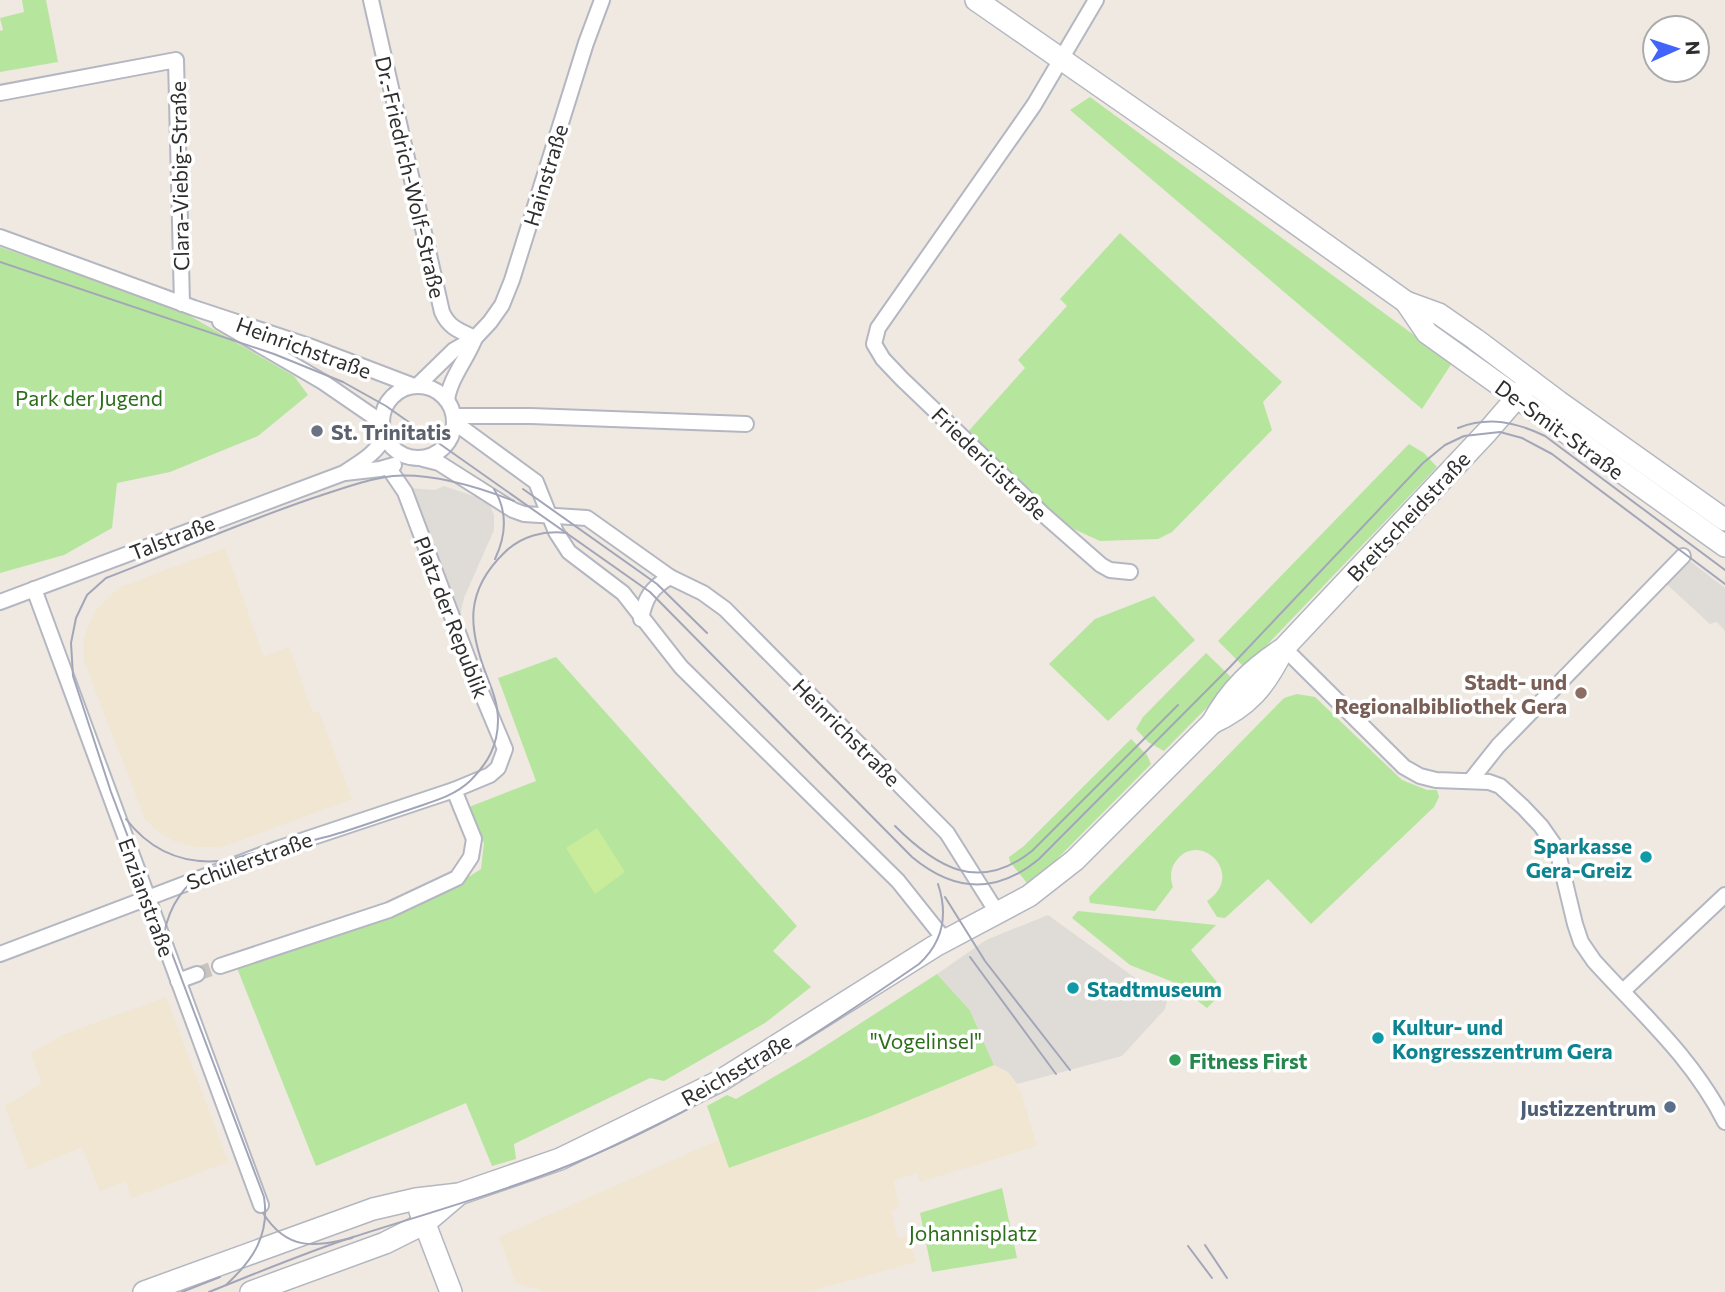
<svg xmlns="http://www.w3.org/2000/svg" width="1725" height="1292" viewBox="0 0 1725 1292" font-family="Commissioner,sans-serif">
	<rect width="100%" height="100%" fill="#efe9e1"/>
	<g fill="#f0e6d1">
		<path d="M 225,548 L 264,657 L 289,647 L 313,713 L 319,712 L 352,799 L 222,847 L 198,847 L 176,842 L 160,833 L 145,819 L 84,661 L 84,637 L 95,611 L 120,587 Z"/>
		<path d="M 166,997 L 228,1162 L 132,1198 L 126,1181 L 100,1191 L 82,1147 L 28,1170 L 5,1106 L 42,1083 L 31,1053 L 65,1034 Z"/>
		<path d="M 994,1065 L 1008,1072 L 1020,1090 L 1037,1146 L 920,1182 L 917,1173 L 893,1181 L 900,1208 L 891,1210 L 898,1239 L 909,1236 L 916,1262 L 807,1292 L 547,1292 L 516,1283 L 499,1237 L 719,1140 L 730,1168 L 871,1116 Z"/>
	</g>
	<g fill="#b6e59e">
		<path d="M 22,0 L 46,0 L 58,62 L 0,72 L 0,31 L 3,30 L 0,18 L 24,12 Z"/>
		<path d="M 1090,97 L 1452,363 L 1422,409 L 1070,110 Z"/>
		<path d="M 1120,233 L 1282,382 L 1263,402 L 1272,430 L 1172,532 L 1158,539 L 1100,541 L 1063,524 L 966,434 L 1025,368 L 1018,360 L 1067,306 L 1060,299 Z"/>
		<path d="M 0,247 L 178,309 L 294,376 L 308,395 L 258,436 L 170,472 L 117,483 L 112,528 L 64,555 L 0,573 Z"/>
		<path d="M 1409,444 L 1424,453 L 1437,467 L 1245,668 L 1218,641 Z"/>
		<path d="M 1154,596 L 1195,640 L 1108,721 L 1049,664 L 1095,619 Z"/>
		<path d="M 1206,653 L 1234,680 L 1164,751 L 1148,742 L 1136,729 L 1143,717 Z"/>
		<path d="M 556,657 L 797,926 L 773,951 L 811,987 L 765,1023 L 664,1081 L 650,1078 L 514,1144 L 516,1159 L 492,1166 L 466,1103 L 316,1166 L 235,963 L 453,887 L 481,869 L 484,843 L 469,807 L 536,781 L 498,678 Z"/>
		<path d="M 1297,694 L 1315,697 L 1402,780 L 1427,790 L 1437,790 L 1439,797 L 1434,807 L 1311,924 L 1268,879 L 1225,918 L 1217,917 L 1207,901 C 1247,874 1199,829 1176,861 C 1170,869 1170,878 1173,887 L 1155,911 L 1090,903 L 1089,897 L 1284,698 Z"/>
		<path d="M 1131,739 L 1147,755 L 1151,764 L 1052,864 L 1027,883 L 1010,862 L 1009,857 L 1024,846 Z"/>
		<path d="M 1078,911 L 1216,925 L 1191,950 L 1224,991 L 1207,1008 L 1173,982 L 1130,965 L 1072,918 Z"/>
		<path d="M 937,974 L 970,1010 L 994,1065 L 871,1116 L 729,1168 L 707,1106 L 727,1095 L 736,1099 L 808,1057 Z"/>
		<path d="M 1002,1188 L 1017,1258 L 932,1272 L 920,1213 Z"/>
	</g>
	<path fill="#c9ec9a" d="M 597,828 L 625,872 L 595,894 L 566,848 Z"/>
	<g fill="#dfdcd8">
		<path d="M 444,486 L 485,500 L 490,505 L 494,515 L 494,530 L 464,598 L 459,620 L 408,488 L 435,490 Z"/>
		<path d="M 1678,552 L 1725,588 L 1725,631 L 1717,622 L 1710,624 L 1661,579 Z"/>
		<path d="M 1048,915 L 1167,1001 L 1165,1009 L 1122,1056 L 1017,1084 L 1008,1072 L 994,1065 L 970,1010 L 937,974 L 986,940 Z"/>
	</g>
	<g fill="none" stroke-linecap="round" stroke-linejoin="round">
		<path stroke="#c8c4bd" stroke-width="14" stroke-dasharray="14 7" stroke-linecap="butt" d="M 197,974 L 220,966"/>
		<defs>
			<g id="minor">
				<path d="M 371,0 L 442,312 C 449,328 460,331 475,338"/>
				<path d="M 1096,0 L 1034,105 L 878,328 L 874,344 L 883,359 L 902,379 L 1044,515 L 1101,565 L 1110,570 L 1130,572"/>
				<path d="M 0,93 L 176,60 L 182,304"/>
				<path d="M 0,237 L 194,308 L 309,346 L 414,386"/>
				<path d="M 220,322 L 323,382 L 374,417 L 382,427"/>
				<circle cx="418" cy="422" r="36"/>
				<path d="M 417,386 L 454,350 L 475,338 L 490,322 L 502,305 L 512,280 L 586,43 L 602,0"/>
				<path d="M 447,400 C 450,378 467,359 475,338"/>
				<path d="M 454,416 L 531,416 L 746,424"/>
				<path d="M 454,422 L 536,482 L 556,532 L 569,552 L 623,593 L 681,667 L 898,881 L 945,940"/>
				<path d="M 423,459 L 439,463 L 513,510 L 524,514 L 587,518 L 670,577 L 703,593 L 725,609 L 947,833 L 998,914"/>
				<path d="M 345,473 L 380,469 L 394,465"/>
				<path d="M 34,589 L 261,1205"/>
				<path d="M 0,602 L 344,473 C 360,462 376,454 385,436"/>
				<path d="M 641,619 C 645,598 651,588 670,577"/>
				<path d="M 1284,648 L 1404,767 L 1420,776 L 1436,780 L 1489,782 L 1500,786 L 1523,807 L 1541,826 L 1557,849 L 1575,924 L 1581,942 L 1594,961 C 1642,1014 1692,1057 1725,1122"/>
				<path d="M 1471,780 L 1498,746 L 1683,556"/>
				<path d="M 0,954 L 277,849 L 454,790 L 490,775 L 498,768 L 505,749 L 474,675 L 405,492 L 388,467"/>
				<path d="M 220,966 L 389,910 L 457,878 L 471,857 L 474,839 L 454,790"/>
				<path d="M 178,981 L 197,974"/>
				<path d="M 1623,991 L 1725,895"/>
			</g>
			<g id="secondary">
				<path d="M 976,0 L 1208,161 L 1406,302 L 1439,314 L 1475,339 L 1559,402 L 1725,520"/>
				<path d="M 1406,302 L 1427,333 L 1725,546"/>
				<path d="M 1212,723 C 1249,706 1265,686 1283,650"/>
				<path d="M 420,1211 L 451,1292"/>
				<path d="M 144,1292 L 373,1209 L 416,1199 L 459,1194 L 560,1159 L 720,1081 L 935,946 L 1029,896 L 1075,860 L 1212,723 C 1230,690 1252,669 1284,648 L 1487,432 L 1531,381"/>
				<path d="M 251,1292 L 385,1243 L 425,1223 L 459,1194"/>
			</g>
		</defs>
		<use href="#minor" stroke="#b4b7c1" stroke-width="18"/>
		<use href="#secondary" stroke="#b4b7c1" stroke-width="24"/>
		<use href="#minor" stroke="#fff" stroke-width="14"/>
		<use href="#secondary" stroke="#fff" stroke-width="21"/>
		<g stroke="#a3a6b8" stroke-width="2">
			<path d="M 0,262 L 274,354 L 343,382 L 386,406 L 650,592 L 912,857 C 954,892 997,894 1039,859 L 1230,667 L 1423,463 L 1445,445 L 1464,436 L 1500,432 L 1522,438 L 1552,454 L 1725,584"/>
			<path d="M 1458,428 C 1489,416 1516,422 1545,436 L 1725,570"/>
			<path d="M 494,489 C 508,512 506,536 495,559"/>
			<path d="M 523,489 L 657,584 L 707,633"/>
			<path d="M 126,819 C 150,850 180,864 219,861"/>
			<path d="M 895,826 C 937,868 979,893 1032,851 L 1178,705"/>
			<path d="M 945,897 L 985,961 L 1070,1070"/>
			<path d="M 164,934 C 180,849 267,855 333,835 C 360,827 387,817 414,808 C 434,801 454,796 470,781 C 488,763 498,745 498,720 C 498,704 492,689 486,674 C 468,627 465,591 504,553 C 521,536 544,530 567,533"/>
			<path d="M 970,957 L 1056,1074"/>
			<path d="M 263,1213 C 287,1251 314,1247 352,1238"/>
			<path d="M 1205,1245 L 1227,1278"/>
			<path d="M 1188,1246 L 1212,1278"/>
			<path d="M 226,1285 C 253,1260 270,1235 264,1197 L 111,792 L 73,676 L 71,643 L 76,618 L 87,595 L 106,578 C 176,551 245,521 316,497 C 341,489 367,479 393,476 C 432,473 478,487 514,501"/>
			<path d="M 182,1292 L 220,1277"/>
			<path d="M 209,1292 C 257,1273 304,1253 353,1237 C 425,1214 499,1193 570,1165 C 695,1114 809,1040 919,964 C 943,942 948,914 938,884"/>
		</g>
	</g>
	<circle fill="#6b7280" stroke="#fff" stroke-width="2.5" cx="317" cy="431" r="7"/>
	<circle fill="#8d6e63" stroke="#fff" stroke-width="2.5" cx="1581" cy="693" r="7"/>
	<g fill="#0f9aa8" stroke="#fff" stroke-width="2.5">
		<circle cx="1646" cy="857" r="7"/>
		<circle cx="1073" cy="988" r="7"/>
		<circle cx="1378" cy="1038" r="7"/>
	</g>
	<circle fill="#2e9e5b" stroke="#fff" stroke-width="2.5" cx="1175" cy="1060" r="7"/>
	<circle fill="#5c6f8a" stroke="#fff" stroke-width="2.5" cx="1670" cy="1107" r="7"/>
	<g text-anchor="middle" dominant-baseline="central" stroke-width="7" stroke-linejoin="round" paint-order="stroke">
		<g font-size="21" fill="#2e2e2e" stroke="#fff">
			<text transform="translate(545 175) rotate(-73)">Hainstraße</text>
			<text transform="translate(179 176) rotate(-91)">Clara-Viebig-Straße</text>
			<text transform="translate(411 177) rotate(77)">Dr.-Friedrich-Wolf-Straße</text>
			<text transform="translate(304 347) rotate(20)">Heinrichstraße</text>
			<text transform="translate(1560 429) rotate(36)">De-Smit-Straße</text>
			<text transform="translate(990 463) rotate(44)">Friedericistraße</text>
			<text transform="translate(1408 516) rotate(-47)">Breitscheidstraße</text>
			<text transform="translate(172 537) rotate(-21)">Talstraße</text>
			<text transform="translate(452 617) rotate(69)">Platz der Republik</text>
			<text transform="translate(847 732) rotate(45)">Heinrichstraße</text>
			<text transform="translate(249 860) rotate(-20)">Schülerstraße</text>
			<text transform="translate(147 897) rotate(70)">Enzianstraße</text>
			<text transform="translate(736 1069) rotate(-30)">Reichsstraße</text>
		</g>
		<g font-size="21" fill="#2c6e1b" stroke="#fff">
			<text x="89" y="397">Park der Jugend</text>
			<text x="926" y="1040">"Vogelinsel"</text>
			<text x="973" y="1232">Johannisplatz</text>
		</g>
		<g font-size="21" font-weight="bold" fill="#5b616d" stroke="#fff" text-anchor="start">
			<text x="331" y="431">St. Trinitatis</text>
		</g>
		<g font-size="21" font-weight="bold" fill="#785e54" stroke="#fff" text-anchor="end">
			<text x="1567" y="681">Stadt- und<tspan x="1567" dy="24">Regionalbibliothek Gera</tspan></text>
		</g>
		<g font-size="21" font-weight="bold" fill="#0d838f" stroke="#fff" text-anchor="start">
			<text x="1632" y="845" text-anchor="end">Sparkasse<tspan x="1632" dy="24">Gera-Greiz</tspan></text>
			<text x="1087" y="988">Stadtmuseum</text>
			<text x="1392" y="1026">Kultur- und<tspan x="1392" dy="24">Kongresszentrum Gera</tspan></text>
		</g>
		<g font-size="21" font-weight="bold" fill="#27864d" stroke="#fff" text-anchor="start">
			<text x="1189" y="1060">Fitness First</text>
		</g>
		<g font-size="21" font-weight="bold" fill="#4e5e75" stroke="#fff" text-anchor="end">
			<text x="1656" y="1107">Justizzentrum</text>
		</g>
	</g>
	<g transform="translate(1676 49) rotate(87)"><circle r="33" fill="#ffffff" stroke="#ababab" stroke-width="2"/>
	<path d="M0-5L12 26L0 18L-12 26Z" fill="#4264fb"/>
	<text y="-10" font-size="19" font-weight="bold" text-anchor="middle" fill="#2e2e2e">N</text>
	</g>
</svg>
